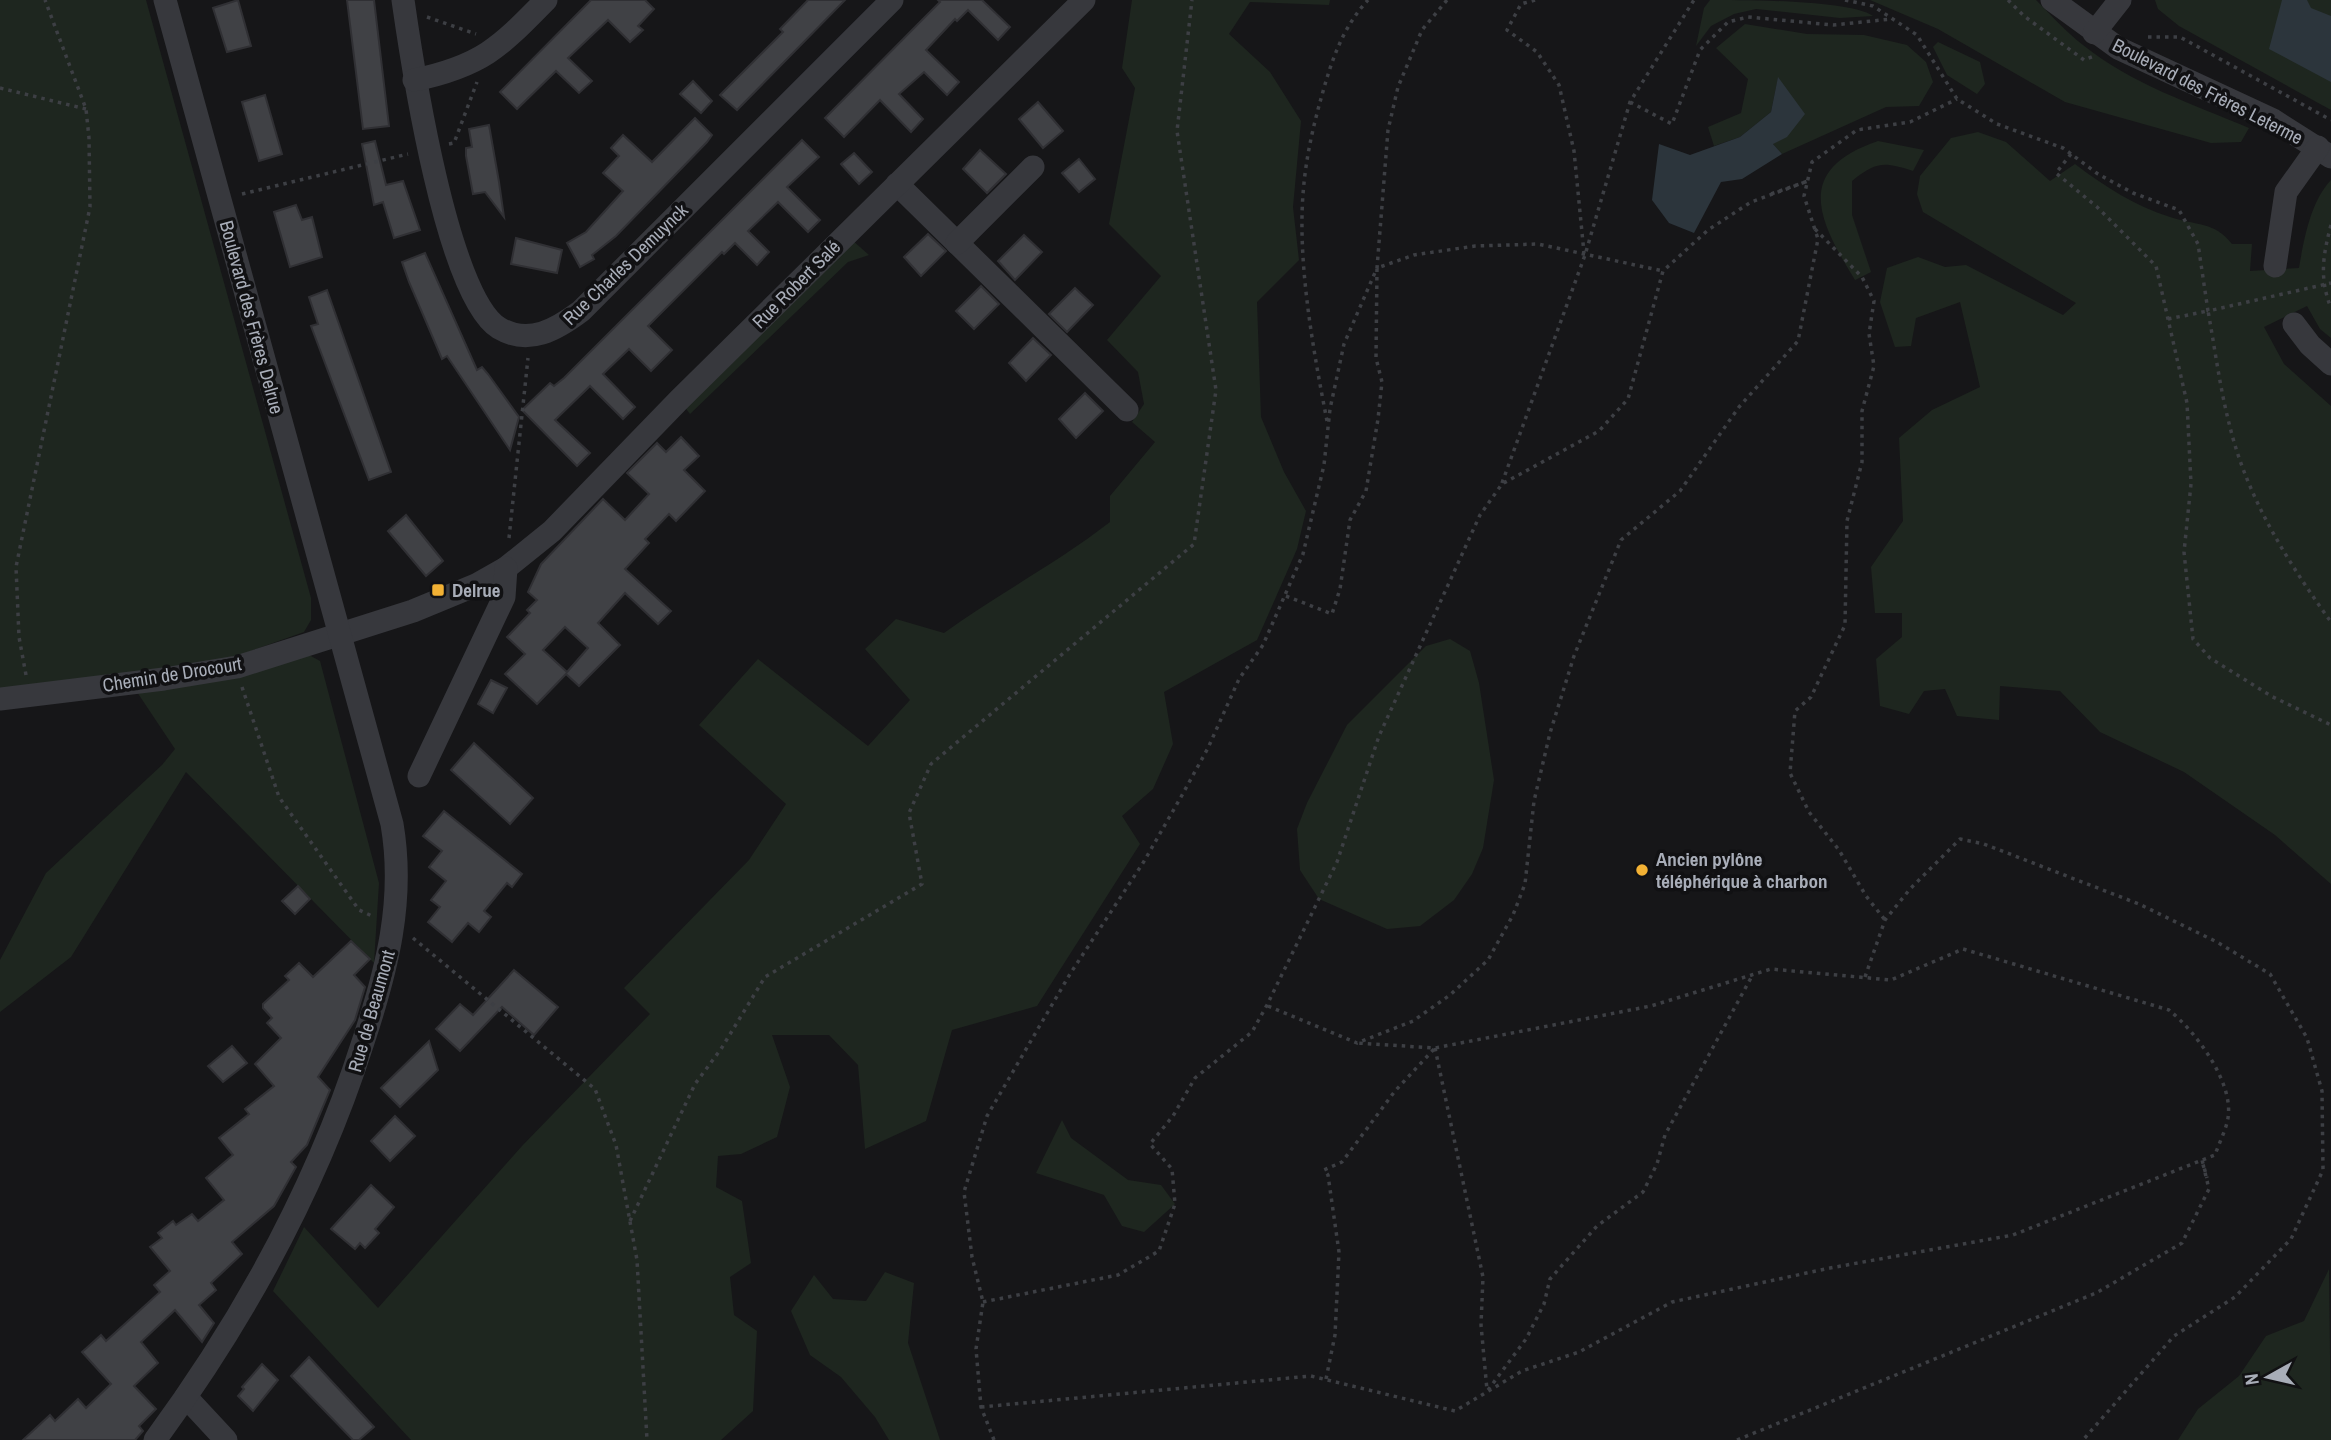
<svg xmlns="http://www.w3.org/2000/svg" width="2331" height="1440" viewBox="0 0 2331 1440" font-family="'Archivo Narrow',sans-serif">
	<rect width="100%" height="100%" fill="#161618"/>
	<g fill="#1e261f">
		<path d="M 0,0 L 146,0 L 311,598 L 311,620 L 304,632 L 234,657 L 162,670 L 0,689 Z"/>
		<path d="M 1132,0 L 1330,0 L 1329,5 L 1250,2 L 1229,34 L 1270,72 L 1301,121 L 1293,207 L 1299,260 L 1257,302 L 1261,417 L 1284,472 L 1306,511 L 1297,549 L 1257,640 L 1164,692 L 1173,744 L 1153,789 L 1122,816 L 1140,844 L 1037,1006 L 952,1030 L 926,1121 L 865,1149 L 858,1065 L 829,1035 L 772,1035 L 790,1087 L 777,1137 L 741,1154 L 718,1156 L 716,1187 L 742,1201 L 751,1263 L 730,1277 L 734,1315 L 757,1331 L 753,1411 L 721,1440 L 411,1440 L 273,1291 L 304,1227 L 378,1308 L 522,1146 L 650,1014 L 624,988 L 749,860 L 786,804 L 699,725 L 758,659 L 868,746 L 910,700 L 865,649 L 896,619 L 944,633 C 998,594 1057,563 1110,522 L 1110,496 L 1155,442 L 1132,422 L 1144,404 L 1138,372 L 1107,340 L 1161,276 L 1109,224 L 1135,88 L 1122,68 Z"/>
		<path d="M 1710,0 C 1745,0 1850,0 1873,16 L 1840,18 L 1756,9 L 1734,14 L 1711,26 L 1696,46 L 1704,8 Z"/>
		<path d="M 1870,0 L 2036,0 C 2051,15 2066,32 2083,45 C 2131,84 2193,104 2249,128 L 2241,142 L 2211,143 L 2065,102 L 1938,29 Z"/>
		<path d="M 2155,0 L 2331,0 L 2331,110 L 2179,26 L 2158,9 Z"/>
		<path d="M 1745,24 L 1807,34 L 1864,35 L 1907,45 L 1926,62 L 1933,82 L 1919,106 L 1886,107 L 1782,154 L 1773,144 L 1778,78 L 1771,112 L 1740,137 L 1714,146 L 1708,127 L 1741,113 L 1748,79 L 1716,48 Z"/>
		<path d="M 1938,42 L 1980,62 L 1985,84 L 1977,94 L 1947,75 L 1933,47 Z"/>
		<path d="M 1978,132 L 2006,142 L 2050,181 L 2075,164 C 2104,186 2135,206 2170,217 C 2196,226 2214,221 2232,244 L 2252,244 L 2250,271 L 2299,268 C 2304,238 2311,201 2331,180 L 2331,338 L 2320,329 L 2307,306 L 2264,327 L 2284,364 L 2331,406 L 2331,884 L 2275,835 L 2184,772 L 2100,732 L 2060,691 L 2000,686 L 1999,720 L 1957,716 L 1945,689 L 1924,691 L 1909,714 L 1880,706 L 1876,659 L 1902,637 L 1902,613 L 1875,613 L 1871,567 L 1903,521 L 1899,438 L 1932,410 L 1980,387 L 1960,302 L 1916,318 L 1911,346 L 1895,347 L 1880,302 L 1887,268 L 1918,257 L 1945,267 L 1966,265 L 2063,315 L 2076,303 L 1923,212 L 1917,194 L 1920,176 L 1951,138 Z"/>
		<path d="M 1878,141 L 1924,150 L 1913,171 C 1884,162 1877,161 1852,181 L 1852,215 L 1871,272 L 1855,280 C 1818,220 1793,170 1878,141 Z"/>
		<path d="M 852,240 L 869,255 L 848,262 L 690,414 L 684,406 Z"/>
		<path d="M 1450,639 L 1470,651 L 1479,683 L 1494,780 L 1483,848 L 1472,874 L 1454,900 L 1420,926 L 1387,929 L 1319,899 L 1300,870 L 1297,829 L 1307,803 L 1347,725 L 1426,646 Z"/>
		<path d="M 309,655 L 320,661 L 379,883 L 374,963 L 186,772 L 71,957 L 0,1012 L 0,960 L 46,873 L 162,765 L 175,749 L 137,692 Z"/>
		<path d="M 1062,1120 L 1071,1138 L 1128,1180 L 1161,1185 L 1175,1204 L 1144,1232 L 1122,1226 L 1104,1195 L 1036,1173 Z"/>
		<path d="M 2329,1269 L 2331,1440 L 2178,1440 L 2198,1409 L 2239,1376 L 2266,1336 L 2304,1321 Z"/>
		<path d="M 885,1272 L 914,1283 L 908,1343 L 940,1440 L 889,1440 L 875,1417 L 841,1377 L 810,1355 L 791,1311 L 814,1275 L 833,1299 L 866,1301 Z"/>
	</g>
	<g fill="#2c353c">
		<path d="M 2282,0 L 2307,0 L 2311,8 L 2331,16 L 2331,82 L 2269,49 Z"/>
		<path d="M 1778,77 L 1805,114 L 1787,137 L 1773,144 L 1782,154 L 1742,179 L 1721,182 L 1694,233 L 1669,223 L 1652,200 L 1659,144 L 1690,155 L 1740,137 L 1771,112 Z"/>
	</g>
	<g fill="#404145" stroke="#303034" stroke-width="2" fill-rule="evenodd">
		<path d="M 238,0 L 251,46 L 227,52 L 213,8 Z"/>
		<path d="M 347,0 L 374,0 L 389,126 L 363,129 Z"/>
		<path d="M 591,0 L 645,0 L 654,9 L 638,26 L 643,30 L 630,42 L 608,20 L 568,58 L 592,81 L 579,93 L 556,71 L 517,109 L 500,92 Z"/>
		<path d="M 808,0 L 845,0 L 737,110 L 720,95 L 783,32 L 780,29 Z"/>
		<path d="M 938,0 L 982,0 L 1010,27 L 998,40 L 968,10 L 957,21 L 955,19 L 926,50 L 959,82 L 947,95 L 924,72 L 899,94 L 923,119 L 911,132 L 880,100 L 844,137 L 825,118 L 920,22 L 940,2 Z"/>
		<path d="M 693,81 L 712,101 L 701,113 L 680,94 Z"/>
		<path d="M 265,95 L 282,154 L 259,161 L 242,102 Z"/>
		<path d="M 1038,102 L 1063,131 L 1043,148 L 1019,119 Z"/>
		<path d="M 695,118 L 712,135 L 707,142 L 616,236 L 592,255 L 594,259 L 580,267 L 567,243 L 586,232 L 623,191 L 603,173 L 619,156 L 611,148 L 623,135 L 652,162 Z"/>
		<path d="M 489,125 L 499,182 L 504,217 L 485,192 L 473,194 L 466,156 L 466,148 L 472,147 L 469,129 Z"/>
		<path d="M 802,140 L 819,157 L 787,187 L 820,220 L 808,232 L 778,202 L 748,231 L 769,252 L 757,265 L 735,243 L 724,254 L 722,252 L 648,326 L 672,350 L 651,371 L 629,349 L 603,374 L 635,407 L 623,419 L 590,386 L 555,420 L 590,453 L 577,466 L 522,410 L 550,383 L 554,386 L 564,378 Z"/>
		<path d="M 375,141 L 386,185 L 403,181 L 420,230 L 394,238 L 383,202 L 374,205 L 362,144 Z"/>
		<path d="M 980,150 L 1006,174 L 987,193 L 963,169 Z"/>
		<path d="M 854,153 L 872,172 L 859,184 L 841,164 Z"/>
		<path d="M 1079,159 L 1095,179 L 1079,192 L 1062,173 Z"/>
		<path d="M 296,205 L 302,220 L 312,217 L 322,257 L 290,267 L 274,212 Z"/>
		<path d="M 928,234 L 946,251 L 921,276 L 904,257 Z"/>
		<path d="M 1024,235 L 1042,252 L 1015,280 L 998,261 Z"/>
		<path d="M 516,238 L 562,250 L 557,273 L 511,264 Z"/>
		<path d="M 425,253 L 477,370 L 482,367 L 488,374 L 519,417 L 510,450 L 447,356 L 442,359 L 409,282 L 402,262 Z"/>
		<path d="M 981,286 L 999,304 L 974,329 L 956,311 Z"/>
		<path d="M 1075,288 L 1093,305 L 1067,332 L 1049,314 Z"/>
		<path d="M 327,290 L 391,472 L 369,480 L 311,326 L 318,324 L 309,297 Z"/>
		<path d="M 1033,338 L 1051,355 L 1026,381 L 1009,363 Z"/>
		<path d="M 1085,393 L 1103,411 L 1076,438 L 1059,419 Z"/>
		<path d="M 681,437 L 699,456 L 684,470 L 705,491 L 676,521 L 669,514 L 645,539 L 649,543 L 625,569 L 671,611 L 658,624 L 625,593 L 598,623 L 620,645 L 579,686 L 566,674 L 537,704 L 505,674 L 525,654 L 507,637 L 530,613 L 527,610 L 537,600 L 528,592 L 541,564 L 603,499 L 625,520 L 649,494 L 627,473 L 657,443 L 666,452 ZM 565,627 L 588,648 L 567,672 L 543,650 Z"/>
		<path d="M 406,515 L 443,561 L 426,576 L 388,531 Z"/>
		<path d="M 491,680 L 507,688 L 493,713 L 478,704 Z"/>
		<path d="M 474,743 L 533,798 L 510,824 L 451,770 Z"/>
		<path d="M 444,811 L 522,874 L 512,887 L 507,883 L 484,911 L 491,917 L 479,932 L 468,923 L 452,942 L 428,922 L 440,907 L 431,900 L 446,881 L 429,867 L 442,851 L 423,836 Z"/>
		<path d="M 298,886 L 310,899 L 295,914 L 282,901 Z"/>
		<path d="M 351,941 L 370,959 L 354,975 L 365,987 L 355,1020 L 318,1077 L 330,1090 L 307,1145 L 291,1162 L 296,1167 L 274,1206 L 232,1242 L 242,1254 L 211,1283 L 216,1290 L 199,1305 L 214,1323 L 202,1342 L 175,1310 L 141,1342 L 158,1363 L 134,1386 L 156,1409 L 139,1426 L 143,1431 L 135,1440 L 23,1440 L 50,1415 L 55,1421 L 78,1399 L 86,1408 L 111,1384 L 82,1352 L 101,1335 L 106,1341 L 160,1292 L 154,1285 L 170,1271 L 150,1247 L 162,1238 L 158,1233 L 173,1221 L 176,1225 L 192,1214 L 198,1221 L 224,1200 L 206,1178 L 233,1155 L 219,1138 L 249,1114 L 245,1109 L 274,1086 L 255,1064 L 281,1038 L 267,1023 L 272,1018 L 263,1008 L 263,1004 L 289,980 L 285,976 L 299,963 L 313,977 Z"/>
		<path d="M 514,970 L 558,1007 L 534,1035 L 502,1007 L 460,1051 L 436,1029 L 460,1004 L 473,1015 Z"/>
		<path d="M 429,1041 L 438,1070 L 400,1107 L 381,1088 Z"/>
		<path d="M 232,1046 L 247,1063 L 223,1082 L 208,1066 Z"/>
		<path d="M 395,1116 L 415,1136 L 390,1161 L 371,1141 Z"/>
		<path d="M 371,1185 L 394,1207 L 375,1229 L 379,1233 L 365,1248 L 360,1243 L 355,1249 L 331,1229 Z"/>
		<path d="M 309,1357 L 374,1427 L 359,1440 L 353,1440 L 291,1376 Z"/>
		<path d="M 262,1364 L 278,1380 L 253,1411 L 238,1396 L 244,1389 L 242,1387 Z"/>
	</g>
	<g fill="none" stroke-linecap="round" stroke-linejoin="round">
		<g stroke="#3d3f44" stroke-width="3.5" stroke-dasharray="3.5 5" stroke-linecap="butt">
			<path d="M 1535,0 L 1521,4 L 1507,30 L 1537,52 L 1559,85 L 1574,151 L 1584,253"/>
			<path d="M 1845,0 L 1873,6 L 1917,35 L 1957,99 L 1997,124 L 2063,148 L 2098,174 L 2133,193 L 2179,210 L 2198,244 L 2208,311 L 2331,283"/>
			<path d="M 2008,0 L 2024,16 L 2084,60 L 2094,56"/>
			<path d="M 427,17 L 476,34"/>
			<path d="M 2148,37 L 2180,37 L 2331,120"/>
			<path d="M 0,88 L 86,109"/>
			<path d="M 1630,102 L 1672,124 L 1700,50 L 1728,22 L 1748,17 L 1833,25 L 1892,19"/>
			<path d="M 449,144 L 454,143 L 477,82"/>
			<path d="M 2071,154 L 2056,173 L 2097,207 L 2156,266 L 2187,403 L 2191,484 L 2184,552 L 2193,639 L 2210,658 L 2271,696 L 2331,725"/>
			<path d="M 242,194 L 408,154"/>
			<path d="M 2331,225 C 2323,255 2319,278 2331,308"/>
			<path d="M 1815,229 L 1862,277 L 1874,301 L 1869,334 L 1874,366 L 1862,411 L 1862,462 L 1847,521 L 1845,625 L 1811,697 L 1795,711 L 1790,773 L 1809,812 L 1839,850 L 1866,896 L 1885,920"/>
			<path d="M 2168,319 L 2208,311 C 2215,349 2220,389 2230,427 C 2248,500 2288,562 2331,622"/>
			<path d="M 1327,421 C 1313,349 1296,257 1304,183 C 1307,153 1314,123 1322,95 C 1332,59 1343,27 1368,0"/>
			<path d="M 1502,483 L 1585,255 L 1630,102 L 1694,0"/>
			<path d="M 509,538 L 528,358"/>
			<path d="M 1286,596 L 1332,614 L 1340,589 L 1350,520 L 1366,491 L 1378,419 L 1382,382 L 1376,358 L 1377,268 L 1414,255 L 1475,246 L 1538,244 L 1663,271"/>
			<path d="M 26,675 L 19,637 L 16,567 L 90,207 L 89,138 L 86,109 L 45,0"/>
			<path d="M 242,687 L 279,797 L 359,910 L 372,916"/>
			<path d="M 413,938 L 595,1089 L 616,1145 L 637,1260 L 647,1440"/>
			<path d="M 1865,977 L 1885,920 L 1910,889 L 1960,839 L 1984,844 L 2139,904 L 2217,942 L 2270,974 L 2307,1038 L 2322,1091 L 2323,1170 L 2291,1239 L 2235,1297 L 2174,1336 L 2083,1440"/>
			<path d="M 1268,1006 L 1357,1043 L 1413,1021 L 1450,995 L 1488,960 L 1513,915 L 1525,884 L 1534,801 L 1550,733 L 1574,656 L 1621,540 L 1680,491 L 1739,407 L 1798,341 L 1818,239 L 1804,196 L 1812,162 L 1857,130 L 1910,122 L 1957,99"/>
			<path d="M 1435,1048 L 1483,1277 L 1481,1325 L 1487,1390"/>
			<path d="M 630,1221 L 695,1084 L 721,1049 L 765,977 L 922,884 L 909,813 L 931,764 L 1194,544 L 1216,390 L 1177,131 L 1192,0"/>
			<path d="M 983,1302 L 1118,1275 L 1159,1251 L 1175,1204 L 1172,1169 L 1150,1144 L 1173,1116 L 1195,1078 L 1252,1032 L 1267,1005 L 1337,862 L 1379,736 L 1480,515 L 1502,484 L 1599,431 L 1628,399 L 1663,271 L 1708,230 L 1751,202 L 1808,181 L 1768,195"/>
			<path d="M 1326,1379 L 1335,1335 L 1339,1252 L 1328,1175 L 1324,1170 L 1342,1162 L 1395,1091 L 1435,1048"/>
			<path d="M 1488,1390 L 1526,1339 L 1544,1304 L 1550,1279 L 1597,1226 L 1643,1192 L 1657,1164 L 1665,1135 L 1752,976"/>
			<path d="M 981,1407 L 1311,1376 L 1455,1411 L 1522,1371 L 1579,1352 L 1672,1302 L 1830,1268 L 2013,1235 L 2215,1155 C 2219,1143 2226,1130 2228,1118 C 2234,1082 2195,1031 2169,1010 L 1963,949 L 1891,980 L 1771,969 L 1651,1006 L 1435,1048 L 1357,1043"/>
			<path d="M 994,1440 L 981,1407 L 976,1349 L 983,1302 L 972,1257 L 964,1192 L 987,1116 L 1070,974 L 1143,863 L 1181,797 L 1208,748 L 1239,679 L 1263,645 L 1303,554 L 1324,465 L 1330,409 L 1344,344 L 1377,268 L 1388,130 L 1398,87 L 1422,30 L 1447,0"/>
			<path d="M 1737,1440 L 2096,1293 L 2182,1243 L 2209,1189 L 2202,1160 L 2207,1178"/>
		</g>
		<g stroke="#37383d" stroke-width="23">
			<path d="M 403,0 C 412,63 447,296 499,328 C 529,346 557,329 581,311 L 892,0"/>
			<path d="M 2052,0 L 2118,48 L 2273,120 L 2331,157"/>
			<path d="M 2094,33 L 2120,0"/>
			<path d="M 414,80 C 482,66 500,47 546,0"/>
			<path d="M 897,184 L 1127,410"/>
			<path d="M 957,243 L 1033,167"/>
			<path d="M 2275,266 L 2286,192 L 2318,147"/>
			<path d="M 2294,324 L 2310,345 L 2331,364"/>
			<path d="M 0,699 L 164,679 L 237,667 L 413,611 L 476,585 L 506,568 L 552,531 L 679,400 L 1084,0"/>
			<path d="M 419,776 L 504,597 L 506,568"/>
			<path d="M 186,1397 L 226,1440"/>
			<path d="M 155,1440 C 244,1319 317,1186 363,1042 C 387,970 405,900 392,824 L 165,0"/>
		</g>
	</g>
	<g fill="#f2b134" stroke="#111113" stroke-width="2.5">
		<rect x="431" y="583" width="14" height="14" rx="3.5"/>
		<circle cx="1642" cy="870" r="7"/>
	</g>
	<g text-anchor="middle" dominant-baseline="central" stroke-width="7" stroke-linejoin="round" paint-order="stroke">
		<g font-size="19" fill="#a8adb8" stroke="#111113">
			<text transform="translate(2208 91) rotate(27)">Boulevard des Frères Leterme</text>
			<text transform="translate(625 264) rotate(-44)">Rue Charles Demuynck</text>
			<text transform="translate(796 284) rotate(-45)">Rue Robert Salé</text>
			<text transform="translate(252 317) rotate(75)">Boulevard des Frères Delrue</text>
			<text transform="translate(172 674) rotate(-9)">Chemin de Drocourt</text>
			<text transform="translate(371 1011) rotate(-74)">Rue de Beaumont</text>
		</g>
		<g font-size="19" font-weight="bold" fill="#a8adb8" stroke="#111113" text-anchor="start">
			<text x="452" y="590">Delrue</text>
			<text x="1656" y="859">Ancien pylône<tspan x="1656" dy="22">téléphérique à charbon</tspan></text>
		</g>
	</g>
	<g transform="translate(2268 1377) rotate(262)" stroke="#111113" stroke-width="5" paint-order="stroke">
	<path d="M0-5L12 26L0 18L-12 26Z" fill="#a8adb8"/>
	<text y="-10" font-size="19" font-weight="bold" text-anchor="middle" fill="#a8adb8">N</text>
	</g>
</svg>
